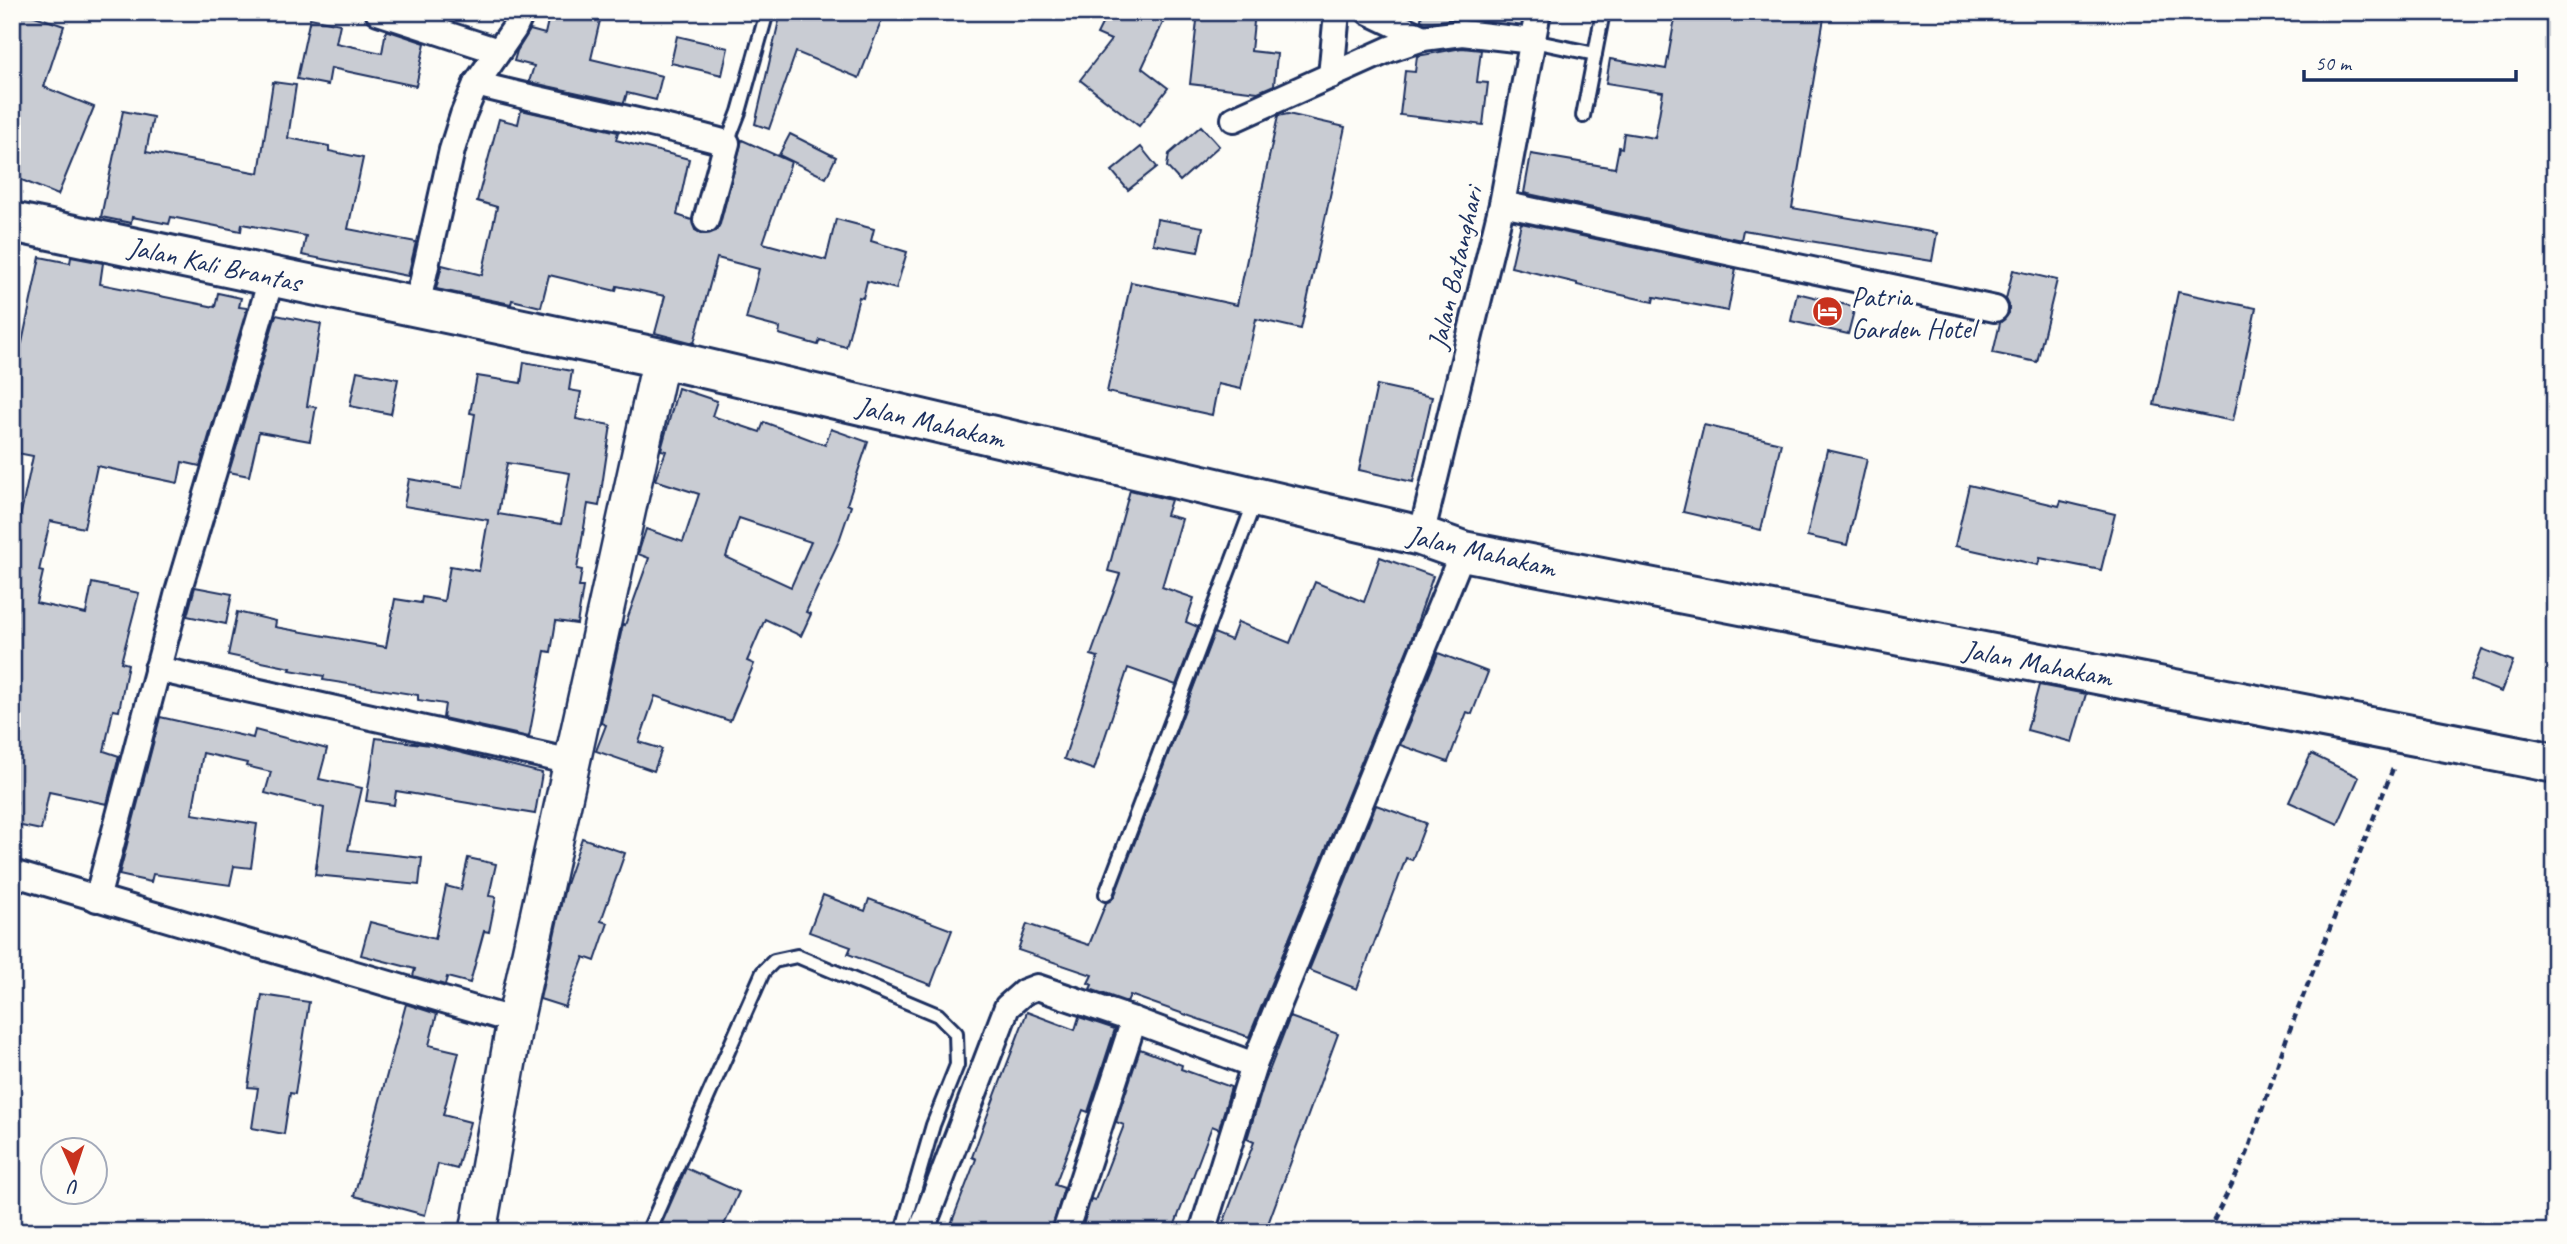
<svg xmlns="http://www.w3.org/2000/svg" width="2567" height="1244" viewBox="0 0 2567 1244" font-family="Caveat,sans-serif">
	<rect width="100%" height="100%" fill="#fdfcf7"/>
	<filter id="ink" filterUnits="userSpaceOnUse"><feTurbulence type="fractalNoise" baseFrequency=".0143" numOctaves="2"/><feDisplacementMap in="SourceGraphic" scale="14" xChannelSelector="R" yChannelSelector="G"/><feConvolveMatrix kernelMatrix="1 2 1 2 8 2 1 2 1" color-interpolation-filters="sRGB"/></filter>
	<g filter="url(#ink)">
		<g fill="#c9ccd3" stroke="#1b2f5e" stroke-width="2" fill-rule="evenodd">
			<path d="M 12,12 L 23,12 L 64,26 L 44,87 L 94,107 L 58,195 L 12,176 Z"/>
			<path d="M 550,12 L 602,12 L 591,59 L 662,76 L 656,100 L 627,93 L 624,103 L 529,82 L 534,66 L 514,61 L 517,51 L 530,30 L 545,34 Z"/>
			<path d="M 781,12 L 885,12 L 859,78 L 796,52 L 769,129 L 755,124 Z"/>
			<path d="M 1108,12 L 1168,12 L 1142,68 L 1168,88 L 1139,126 L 1080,80 L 1111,40 L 1097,34 Z"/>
			<path d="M 1198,12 L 1255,12 L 1251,51 L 1277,54 L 1274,85 L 1258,92 L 1190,84 Z"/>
			<path d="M 1422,12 L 1485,12 L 1484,21 L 1460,18 L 1425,23 L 1421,20 Z"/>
			<path d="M 1676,12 L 1825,12 L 1792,208 L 1937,233 L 1932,261 L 1743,230 L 1741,240 L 1524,193 L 1531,154 L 1615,168 L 1619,147 L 1622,148 L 1624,133 L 1655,138 L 1663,92 L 1606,83 L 1610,59 L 1666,69 Z"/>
			<path d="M 310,18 L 340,24 L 336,43 L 382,53 L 386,30 L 425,43 L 416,86 L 331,68 L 328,85 L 297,79 Z"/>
			<path d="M 677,36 L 728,48 L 722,75 L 671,63 Z"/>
			<path d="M 1462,48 L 1481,50 L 1477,82 L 1488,83 L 1483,125 L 1400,115 L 1405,71 L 1415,72 L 1417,56 Z"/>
			<path d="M 273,82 L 296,85 L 288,138 L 329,146 L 329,151 L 363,158 L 348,229 L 416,242 L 408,276 L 302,255 L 306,236 L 242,224 L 241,231 L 171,217 L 169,224 L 132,217 L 131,223 L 101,217 L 123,111 L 153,117 L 146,152 L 259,173 Z"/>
			<path d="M 521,110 L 618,132 L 616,140 L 689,159 L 677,215 L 692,220 L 695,230 L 703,234 L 716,231 L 720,224 L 742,140 L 791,162 L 763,243 L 826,260 L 836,219 L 874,229 L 871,241 L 907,252 L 896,289 L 867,281 L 863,298 L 859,297 L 846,347 L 820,340 L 818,345 L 779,334 L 780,328 L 746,319 L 759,269 L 717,258 L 694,343 L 655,333 L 665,296 L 617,286 L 616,291 L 549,275 L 541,307 L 512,300 L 511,304 L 436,289 L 442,265 L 482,275 L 497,207 L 477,201 L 499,119 L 518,124 Z"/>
			<path d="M 1288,114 L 1345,127 L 1301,329 L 1256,319 L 1241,389 L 1218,384 L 1212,415 L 1107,392 L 1131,282 L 1237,305 L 1278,116 Z"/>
			<path d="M 1201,126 L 1219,146 L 1180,181 L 1167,167 L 1169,154 Z"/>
			<path d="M 790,134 L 836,157 L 826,178 L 779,155 Z"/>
			<path d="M 1141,147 L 1157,167 L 1128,190 L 1112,171 Z"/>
			<path d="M 1157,219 L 1203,227 L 1198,252 L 1153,244 Z"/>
			<path d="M 1521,223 L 1736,269 L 1728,311 L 1654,297 L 1653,302 L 1577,285 L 1577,283 L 1511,267 Z"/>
			<path d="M 40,257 L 70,263 L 71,257 L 103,263 L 100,284 L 215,307 L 218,293 L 241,298 L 239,307 L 247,308 L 200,466 L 182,462 L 178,483 L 97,466 L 84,528 L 50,521 L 39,571 L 43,572 L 36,603 L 86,614 L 92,583 L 139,593 L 121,662 L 128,664 L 119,711 L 113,710 L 104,751 L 119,756 L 107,804 L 49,792 L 41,830 L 12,824 L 17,802 L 12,801 L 12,556 L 33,456 L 12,452 L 12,358 L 16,341 L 22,343 Z"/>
			<path d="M 2013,270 L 2057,280 L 2037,362 L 1993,353 L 2000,323 L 2009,313 L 2009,305 L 2006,299 Z"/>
			<path d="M 2178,292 L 2256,308 L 2233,421 L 2154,405 Z"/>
			<path d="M 1797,293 L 1855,307 L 1848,334 L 1791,321 Z"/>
			<path d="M 276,315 L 321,324 L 307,406 L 316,407 L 310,441 L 259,432 L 249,476 L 229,472 Z"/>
			<path d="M 524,362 L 572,371 L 569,390 L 581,392 L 576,419 L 611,425 L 599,506 L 588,504 L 577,569 L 582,570 L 579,587 L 583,587 L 577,624 L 556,621 L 551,652 L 545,651 L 529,737 L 443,718 L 445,704 L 418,700 L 418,695 L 323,680 L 324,676 L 290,670 L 291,668 L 228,655 L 237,612 L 276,621 L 275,627 L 386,647 L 395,599 L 421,603 L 422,597 L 444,601 L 450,566 L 479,571 L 488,520 L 404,506 L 409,479 L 463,488 L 475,414 L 470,413 L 477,376 L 521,383 ZM 507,463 L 570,473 L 561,524 L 498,514 Z"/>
			<path d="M 357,371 L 398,379 L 391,414 L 350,406 Z"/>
			<path d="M 1377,385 L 1432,397 L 1413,482 L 1359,470 Z"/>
			<path d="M 678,388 L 717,401 L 712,416 L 760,432 L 764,422 L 825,445 L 831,429 L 868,442 L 847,504 L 851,506 L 839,541 L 806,612 L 811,614 L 801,636 L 765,619 L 747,661 L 754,664 L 730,721 L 655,696 L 639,742 L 662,749 L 654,771 L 596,751 L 606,725 L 601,723 L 623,624 L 625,625 L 649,558 L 638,554 L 646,529 L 683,542 L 699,494 L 655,480 L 666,451 L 661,450 ZM 739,518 L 811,542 L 791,587 L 726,557 Z"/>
			<path d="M 1704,425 L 1781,443 L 1761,530 L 1683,512 Z"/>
			<path d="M 1827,450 L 1867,459 L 1847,545 L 1807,536 Z"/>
			<path d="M 1969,485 L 2059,506 L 2061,501 L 2115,514 L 2101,570 L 2040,558 L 2038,565 L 1955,546 Z"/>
			<path d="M 1130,490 L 1171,500 L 1166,515 L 1182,519 L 1162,587 L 1194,598 L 1186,622 L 1198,627 L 1176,685 L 1128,668 L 1094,770 L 1064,759 L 1098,657 L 1091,655 L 1120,574 L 1108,571 Z"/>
			<path d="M 1380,557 L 1433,576 L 1410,643 L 1249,1037 L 1130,995 L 1127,1002 L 1090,989 L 1092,985 L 1088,983 L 1092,975 L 1018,950 L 1027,924 L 1089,945 L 1106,903 L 1114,897 L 1214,633 L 1231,640 L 1238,622 L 1290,643 L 1315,582 L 1364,602 Z"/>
			<path d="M 195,587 L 232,594 L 226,624 L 187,616 Z"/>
			<path d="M 2482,649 L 2513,661 L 2501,692 L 2470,680 Z"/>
			<path d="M 1438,653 L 1488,672 L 1472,714 L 1467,712 L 1448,762 L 1400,745 Z"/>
			<path d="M 2039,685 L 2086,694 L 2072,742 L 2027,730 Z"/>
			<path d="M 160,717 L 253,738 L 255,730 L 327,749 L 319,779 L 362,788 L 348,850 L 422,858 L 419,885 L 315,875 L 324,808 L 265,793 L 271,772 L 246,766 L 247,763 L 203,753 L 192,814 L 257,824 L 251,868 L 234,866 L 230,885 L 153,874 L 151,882 L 119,875 Z"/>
			<path d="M 376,738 L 430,745 L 542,773 L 535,814 L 396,791 L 394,805 L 366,801 Z"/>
			<path d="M 2311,754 L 2359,777 L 2338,824 L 2289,802 Z"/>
			<path d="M 1376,805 L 1426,823 L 1412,860 L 1406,858 L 1357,989 L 1309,970 Z"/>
			<path d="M 582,838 L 625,853 L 601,921 L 608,923 L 595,961 L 584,957 L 565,1007 L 540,999 L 565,887 Z"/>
			<path d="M 468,858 L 496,864 L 489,896 L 496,897 L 489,932 L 484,931 L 470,983 L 447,977 L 445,985 L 413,976 L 415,969 L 361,955 L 370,922 L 435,939 L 446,886 L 461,890 Z"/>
			<path d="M 823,895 L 865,911 L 869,899 L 952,930 L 931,985 L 848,954 L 851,947 L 809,932 Z"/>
			<path d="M 262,995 L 309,1002 L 295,1094 L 290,1093 L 284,1134 L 252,1128 L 258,1088 L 248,1087 Z"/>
			<path d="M 406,1004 L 437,1014 L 429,1045 L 459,1052 L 443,1115 L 470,1122 L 457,1169 L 438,1164 L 425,1215 L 354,1196 Z"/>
			<path d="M 1027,1012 L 1075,1030 L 1079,1017 L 1115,1029 L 1088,1112 L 1083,1110 L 1055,1185 L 1064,1188 L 1051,1232 L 948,1232 L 976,1159 L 972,1157 L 983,1127 Z"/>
			<path d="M 1290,1017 L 1338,1034 L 1265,1232 L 1220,1232 L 1254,1142 L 1247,1139 L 1264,1084 Z"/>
			<path d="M 1140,1049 L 1182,1065 L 1181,1069 L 1231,1087 L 1219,1129 L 1212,1126 L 1172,1232 L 1081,1232 L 1091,1199 L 1095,1200 L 1124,1125 L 1116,1122 Z"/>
			<path d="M 686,1168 L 739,1192 L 721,1232 L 658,1232 Z"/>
		</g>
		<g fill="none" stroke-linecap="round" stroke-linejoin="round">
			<defs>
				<g id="lane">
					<path d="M 1533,41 L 1595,54"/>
					<path d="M 1583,116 L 1603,12"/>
					<path d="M 727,143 L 739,112 L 767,12"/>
					<path d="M 1106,894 L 1255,501"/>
					<path d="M 648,1232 L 763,972 L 774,961 L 797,956 L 938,1015 L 956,1033 L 957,1065 L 933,1125 L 902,1232"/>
				</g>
				<g id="street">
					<path d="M 378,12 L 498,51"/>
					<path d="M 1369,12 L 1423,38"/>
					<path d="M 1331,76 L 1337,12"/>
					<path d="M 476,84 C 560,106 644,120 727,143 L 706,220"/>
					<path d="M 1234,119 L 1390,49 L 1423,38 L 1462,33 L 1533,41"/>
					<path d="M 1502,204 L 1995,309"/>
					<path d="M 417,306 L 452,150 L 463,115 L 476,84 L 514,29 L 522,12"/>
					<path d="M 1421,536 L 1502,204 L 1538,12"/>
					<path d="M 157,669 L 572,762"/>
					<path d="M 12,873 L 515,1021"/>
					<path d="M 97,899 L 178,592 L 272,276"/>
					<path d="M 921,1232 L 1007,1007 L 1024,992 L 1037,987 L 1134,1020 L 1254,1065"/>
					<path d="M 1065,1232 L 1134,1020"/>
					<path d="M 1202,1232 L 1254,1065 L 1463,551"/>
				</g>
				<path id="secondary" d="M 478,1232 L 515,1021 L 661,358"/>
				<path id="primary" d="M 12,222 L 661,358 L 1421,536 L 1463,551 L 2555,763"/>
			</defs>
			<use href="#lane" stroke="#1b2f5e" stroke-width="18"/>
			<use href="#street" stroke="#1b2f5e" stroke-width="30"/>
			<use href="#secondary" stroke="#1b2f5e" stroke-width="40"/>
			<use href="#primary" stroke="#1b2f5e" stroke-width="44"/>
			<path stroke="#1b2f5e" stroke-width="4.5" stroke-dasharray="7 5" stroke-linecap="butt" d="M 2208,1232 L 2247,1154 L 2287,1037 L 2394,766"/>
			<use href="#lane" stroke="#fdfcf7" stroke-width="12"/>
			<use href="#street" stroke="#fdfcf7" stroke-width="24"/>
			<use href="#secondary" stroke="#fdfcf7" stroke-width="35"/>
			<use href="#primary" stroke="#fdfcf7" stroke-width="38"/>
		</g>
	</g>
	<defs>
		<symbol id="hotel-disc" viewBox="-11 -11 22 22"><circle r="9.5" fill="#c8321e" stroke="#fdfcf7"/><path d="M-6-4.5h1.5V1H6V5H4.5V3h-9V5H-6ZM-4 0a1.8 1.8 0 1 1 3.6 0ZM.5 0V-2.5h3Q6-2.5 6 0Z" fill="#fff"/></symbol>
	</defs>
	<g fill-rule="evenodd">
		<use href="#hotel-disc" x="1810" y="294" width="35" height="35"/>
	</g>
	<g text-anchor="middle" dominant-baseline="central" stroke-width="6" stroke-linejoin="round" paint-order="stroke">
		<g font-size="28" fill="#1b2f5e" stroke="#fdfcf7">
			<text transform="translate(215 264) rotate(12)">Jalan Kali Brantas</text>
			<text transform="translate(1455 268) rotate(-77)">Jalan Batanghari</text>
			<text transform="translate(931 422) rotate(13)">Jalan Mahakam</text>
			<text transform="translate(1482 551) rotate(13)">Jalan Mahakam</text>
			<text transform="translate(2038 663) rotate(11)">Jalan Mahakam</text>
		</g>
		<g font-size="28" fill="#1b2f5e" stroke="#fdfcf7" text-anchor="start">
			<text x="1851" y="296">Patria<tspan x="1851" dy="32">Garden Hotel</tspan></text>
		</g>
	</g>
	<rect width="2567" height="1244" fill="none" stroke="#fdfcf7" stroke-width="42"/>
	<rect x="21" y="21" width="2525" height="1202" fill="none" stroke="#1b2f5e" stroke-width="2.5" filter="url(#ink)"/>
	<g transform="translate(74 1171) rotate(177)"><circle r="33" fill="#fdfcf7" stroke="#a3aaba" stroke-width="2"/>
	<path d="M0-5L12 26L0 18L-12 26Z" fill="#c8321e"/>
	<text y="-10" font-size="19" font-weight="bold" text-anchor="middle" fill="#1b2f5e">U</text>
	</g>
	<path d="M2304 70v10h212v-10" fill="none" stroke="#1b2f5e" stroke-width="3.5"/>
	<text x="2315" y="70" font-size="21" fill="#1b2f5e" stroke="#fdfcf7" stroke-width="5" paint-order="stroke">50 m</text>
</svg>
